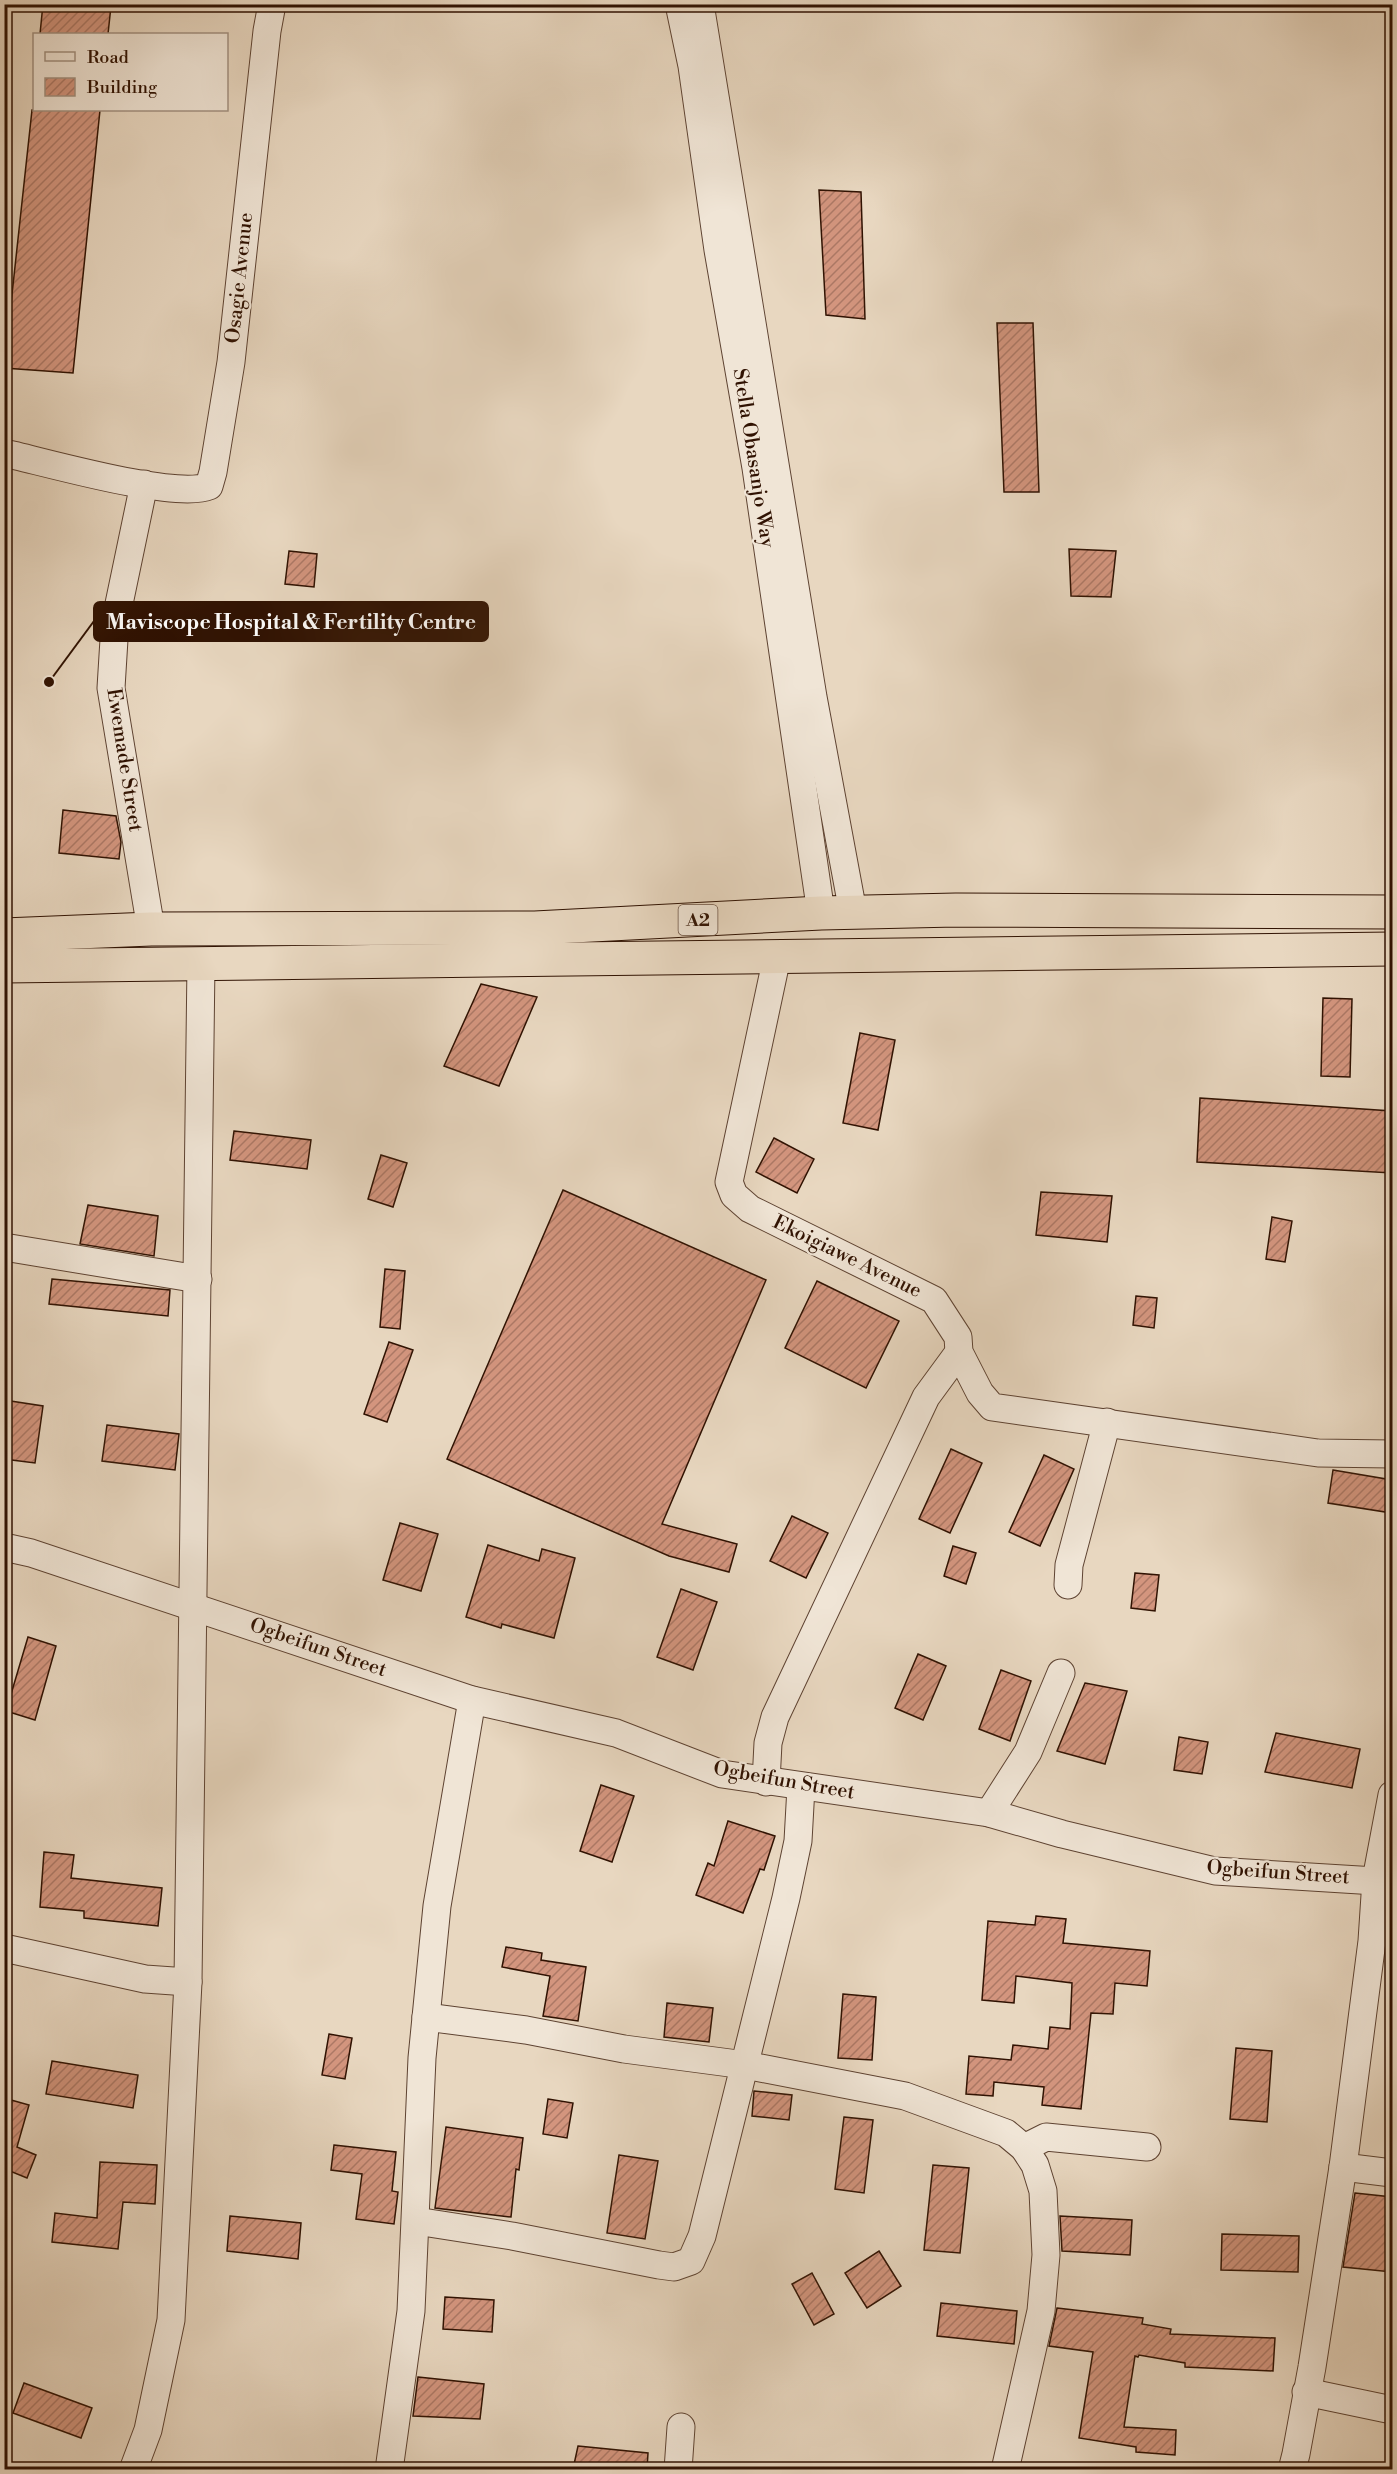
<svg xmlns="http://www.w3.org/2000/svg" width="1397" height="2474" viewBox="0 0 1397 2474" font-family="'Libre Bodoni',serif">
	<defs>
		<pattern id="building-hatch" width="6" height="6" patternUnits="userSpaceOnUse" patternTransform="scale(1.5)"><rect width="6" height="6" fill="#d3957e"/><path d="M-1 1l2-2M0 6l6-6M5 7l2-2" fill="none" stroke="#ac7865"/></pattern>
	</defs>
	<rect width="100%" height="100%" fill="#e8d7c0"/>
	<filter id="stains"><feTurbulence type="fractalNoise" baseFrequency=".00333" numOctaves="4"/><feColorMatrix values="0 0 0 0 .2 0 0 0 0 .09 0 0 0 0 .02 0 0 0 .5 -.17"/></filter>
	<radialGradient id="worn" r=".72"><stop offset=".6" stop-color="#630" stop-opacity="0"/><stop offset="1" stop-color="#630" stop-opacity=".3"/></radialGradient>
	<g fill="url(#building-hatch)" stroke="#301202" stroke-width="1.5">
		<path d="M 43,4 L 111,6 L 108,34 L 40,34 Z"/>
		<path d="M 32,110 L 100,110 L 73,373 L 4,368 Z"/>
		<path d="M 819,190 L 861,192 L 865,319 L 826,315 Z"/>
		<path d="M 997,323 L 1033,323 L 1039,492 L 1004,492 Z"/>
		<path d="M 1069,549 L 1116,551 L 1111,597 L 1071,596 Z"/>
		<path d="M 289,551 L 317,554 L 314,587 L 285,584 Z"/>
		<path d="M 63,810 L 116,816 L 121,842 L 119,859 L 59,853 Z"/>
		<path d="M 481,984 L 537,997 L 499,1086 L 444,1066 Z"/>
		<path d="M 1323,998 L 1352,999 L 1350,1077 L 1321,1076 Z"/>
		<path d="M 860,1033 L 895,1040 L 878,1130 L 843,1123 Z"/>
		<path d="M 1200,1098 L 1392,1111 L 1392,1173 L 1197,1162 Z"/>
		<path d="M 234,1131 L 311,1140 L 307,1169 L 230,1160 Z"/>
		<path d="M 774,1138 L 814,1159 L 797,1193 L 756,1172 Z"/>
		<path d="M 381,1155 L 407,1163 L 393,1207 L 368,1199 Z"/>
		<path d="M 563,1190 L 766,1280 L 662,1524 L 737,1544 L 729,1572 L 669,1556 L 447,1459 Z"/>
		<path d="M 1041,1192 L 1112,1196 L 1107,1242 L 1036,1235 Z"/>
		<path d="M 88,1205 L 158,1216 L 154,1256 L 80,1244 Z"/>
		<path d="M 1272,1217 L 1292,1221 L 1285,1262 L 1266,1259 Z"/>
		<path d="M 385,1269 L 405,1271 L 400,1329 L 380,1327 Z"/>
		<path d="M 52,1279 L 170,1290 L 168,1316 L 49,1304 Z"/>
		<path d="M 817,1281 L 899,1321 L 866,1388 L 785,1348 Z"/>
		<path d="M 1136,1296 L 1157,1298 L 1154,1328 L 1133,1325 Z"/>
		<path d="M 389,1342 L 413,1350 L 387,1422 L 364,1414 Z"/>
		<path d="M 4,1400 L 43,1406 L 35,1463 L 4,1459 Z"/>
		<path d="M 107,1425 L 179,1434 L 175,1470 L 102,1461 Z"/>
		<path d="M 951,1449 L 982,1463 L 950,1533 L 919,1519 Z"/>
		<path d="M 1044,1455 L 1074,1469 L 1040,1546 L 1009,1532 Z"/>
		<path d="M 1333,1470 L 1392,1480 L 1392,1513 L 1328,1503 Z"/>
		<path d="M 792,1516 L 828,1533 L 806,1578 L 770,1561 Z"/>
		<path d="M 400,1523 L 438,1534 L 421,1591 L 383,1580 Z"/>
		<path d="M 488,1545 L 539,1561 L 542,1549 L 575,1558 L 554,1638 L 502,1624 L 501,1628 L 466,1617 Z"/>
		<path d="M 953,1546 L 976,1553 L 966,1584 L 944,1576 Z"/>
		<path d="M 1135,1573 L 1159,1575 L 1155,1611 L 1131,1608 Z"/>
		<path d="M 681,1589 L 717,1602 L 693,1670 L 657,1657 Z"/>
		<path d="M 28,1637 L 56,1646 L 35,1720 L 6,1711 Z"/>
		<path d="M 918,1654 L 946,1666 L 923,1720 L 895,1708 Z"/>
		<path d="M 1001,1670 L 1031,1681 L 1010,1741 L 979,1729 Z"/>
		<path d="M 1085,1683 L 1127,1691 L 1105,1764 L 1057,1751 Z"/>
		<path d="M 1276,1733 L 1360,1749 L 1352,1788 L 1265,1772 Z"/>
		<path d="M 1179,1737 L 1208,1742 L 1202,1774 L 1174,1770 Z"/>
		<path d="M 601,1785 L 634,1796 L 612,1862 L 580,1851 Z"/>
		<path d="M 728,1821 L 775,1836 L 764,1870 L 760,1869 L 743,1913 L 696,1895 L 708,1863 L 714,1866 Z"/>
		<path d="M 44,1852 L 74,1855 L 71,1878 L 162,1888 L 158,1926 L 84,1918 L 84,1911 L 40,1907 Z"/>
		<path d="M 1036,1916 L 1066,1919 L 1063,1943 L 1150,1951 L 1147,1986 L 1115,1983 L 1113,2014 L 1091,2013 L 1081,2109 L 1042,2105 L 1044,2087 L 994,2082 L 993,2096 L 966,2094 L 969,2056 L 1011,2060 L 1013,2045 L 1048,2049 L 1050,2027 L 1070,2029 L 1072,1983 L 1016,1976 L 1014,2003 L 982,2000 L 988,1921 L 1035,1925 Z"/>
		<path d="M 506,1947 L 542,1953 L 541,1960 L 586,1967 L 578,2021 L 543,2016 L 550,1976 L 502,1967 Z"/>
		<path d="M 843,1994 L 876,1997 L 872,2060 L 838,2058 Z"/>
		<path d="M 667,2003 L 713,2008 L 709,2042 L 664,2037 Z"/>
		<path d="M 329,2034 L 352,2038 L 345,2079 L 322,2075 Z"/>
		<path d="M 1236,2048 L 1272,2051 L 1267,2122 L 1230,2119 Z"/>
		<path d="M 52,2061 L 138,2075 L 133,2108 L 46,2094 Z"/>
		<path d="M 754,2091 L 792,2095 L 789,2120 L 752,2116 Z"/>
		<path d="M 4,2098 L 29,2105 L 17,2147 L 36,2155 L 27,2178 L 10,2171 L 9,2176 L 4,2175 Z"/>
		<path d="M 548,2099 L 573,2103 L 567,2138 L 543,2134 Z"/>
		<path d="M 844,2117 L 873,2120 L 864,2193 L 835,2189 Z"/>
		<path d="M 446,2127 L 523,2138 L 519,2170 L 516,2169 L 511,2217 L 435,2208 Z"/>
		<path d="M 334,2145 L 396,2152 L 392,2191 L 398,2192 L 394,2224 L 356,2219 L 362,2174 L 331,2170 Z"/>
		<path d="M 619,2155 L 658,2161 L 645,2239 L 607,2233 Z"/>
		<path d="M 100,2162 L 157,2165 L 155,2204 L 123,2202 L 118,2249 L 52,2242 L 55,2213 L 97,2218 Z"/>
		<path d="M 933,2165 L 969,2168 L 960,2253 L 924,2250 Z"/>
		<path d="M 1355,2193 L 1392,2197 L 1392,2272 L 1343,2267 Z"/>
		<path d="M 230,2216 L 301,2223 L 298,2259 L 227,2251 Z"/>
		<path d="M 1060,2216 L 1132,2220 L 1130,2255 L 1062,2251 Z"/>
		<path d="M 1222,2234 L 1299,2236 L 1298,2272 L 1221,2270 Z"/>
		<path d="M 879,2251 L 901,2286 L 867,2308 L 845,2273 Z"/>
		<path d="M 812,2273 L 834,2314 L 814,2325 L 792,2284 Z"/>
		<path d="M 445,2297 L 494,2300 L 492,2332 L 443,2329 Z"/>
		<path d="M 941,2303 L 1017,2311 L 1014,2344 L 937,2336 Z"/>
		<path d="M 1057,2308 L 1143,2318 L 1142,2324 L 1171,2329 L 1170,2334 L 1275,2338 L 1273,2371 L 1185,2367 L 1185,2363 L 1139,2355 L 1138,2357 L 1135,2356 L 1124,2427 L 1176,2430 L 1175,2455 L 1136,2452 L 1136,2447 L 1079,2438 L 1093,2352 L 1049,2346 Z"/>
		<path d="M 418,2377 L 484,2384 L 480,2419 L 413,2416 Z"/>
		<path d="M 24,2383 L 92,2408 L 81,2438 L 13,2413 Z"/>
		<path d="M 578,2446 L 648,2453 L 647,2469 L 573,2469 Z"/>
	</g>
	<g fill="none" stroke-linecap="round" stroke-linejoin="round">
		<defs>
			<g id="minor">
				<path d="M 679,4 L 692,66 L 718,250 L 756,468 L 821,913"/>
				<path d="M 700,4 L 813,697 L 853,912"/>
				<path d="M 4,453 C 45,462 176,500 209,486 L 213,472 L 231,362 L 267,31 L 272,4"/>
				<path d="M 144,484 L 115,623 L 111,688 L 151,929"/>
				<path d="M 777,957 L 729,1182 L 734,1195 L 750,1209 L 934,1300 L 958,1337 L 959,1352 L 980,1393 L 992,1407 L 1318,1453 L 1392,1454"/>
				<path d="M 4,1247 L 198,1279"/>
				<path d="M 4,1547 L 31,1553 L 472,1700 L 616,1733 L 722,1774 L 989,1813 L 1062,1834 L 1215,1871 L 1392,1882"/>
				<path d="M 1068,1585 L 1069,1565 L 1107,1422"/>
				<path d="M 766,1782 L 768,1743 L 775,1717 L 926,1397 L 959,1352"/>
				<path d="M 989,1813 L 1028,1752 L 1061,1673"/>
				<path d="M 4,1948 L 145,1979 L 188,1982"/>
				<path d="M 426,2017 L 526,2030 L 624,2049 L 745,2065 L 905,2096 L 1006,2133 L 1024,2148 L 1035,2165 L 1043,2191 L 1046,2255 L 1041,2311 L 1005,2470"/>
				<path d="M 1024,2148 L 1046,2137 L 1147,2147"/>
				<path d="M 1343,2167 L 1392,2173"/>
				<path d="M 416,2221 L 512,2236 L 659,2265 L 674,2267 L 691,2261 L 702,2236 L 786,1898 L 798,1841 L 801,1787"/>
				<path d="M 1306,2392 L 1392,2410"/>
				<path d="M 133,2470 L 148,2430 L 171,2320 L 188,1982 L 201,963"/>
				<path d="M 389,2470 L 411,2311 L 422,2058 L 437,1906 L 472,1700"/>
				<path d="M 678,2470 L 681,2427"/>
				<path d="M 1292,2470 L 1296,2454 L 1312,2367 L 1343,2167 L 1372,1941 L 1376,1880 L 1392,1795"/>
			</g>
			<g id="highway">
				<path d="M 4,935 L 151,929 L 535,928 L 821,913 L 956,910 L 1392,912"/>
				<path d="M 4,966 L 1392,949"/>
			</g>
		</defs>
		<use href="#minor" stroke="#5e4332" stroke-width="29"/>
		<use href="#highway" stroke="#301202" stroke-width="35"/>
		<use href="#minor" stroke="#f0e5d6" stroke-width="27"/>
		<use href="#highway" stroke="#e8d7c0" stroke-width="33"/>
	</g>
	<g text-anchor="middle" dominant-baseline="central" stroke-width="4.5" stroke-linejoin="round" paint-order="stroke">
		<rect fill="#f0e5d6" stroke="#6a5142" stroke-width="1.5" x="678.5" y="905" width="39" height="30" rx="4.5"/>
		<g font-size="18" font-weight="bold" fill="#301202">
			<text x="698" y="920">A2</text>
		</g>
		<g font-size="20" fill="#301202" stroke="#f0e5d6">
			<text transform="translate(240 278) rotate(-84)">Osagie Avenue</text>
			<text transform="translate(753 458) rotate(81)">Stella Obasanjo Way</text>
			<text transform="translate(124 760) rotate(81)">Ewemade Street</text>
			<text transform="translate(847 1257) rotate(26)">Ekoigiawe Avenue</text>
			<text transform="translate(318 1648) rotate(19)">Ogbeifun Street</text>
			<text transform="translate(784 1781) rotate(10)">Ogbeifun Street</text>
			<text transform="translate(1278 1873) rotate(4)">Ogbeifun Street</text>
		</g>
	</g>
	<path fill="none" stroke="#301202" stroke-width="2" d="M49 682L94 621"/>
	<circle fill="#301202" stroke="#f0e5d6" stroke-width="2" cx="49" cy="682" r="6"/>
	<rect fill="#301202" stroke="#301202" stroke-width="2" x="94" y="602" width="394" height="39" rx="6"/>
	<g font-size="21" text-anchor="middle" font-weight="bold" fill="#fff">
		<text x="291" y="629">Maviscope Hospital &amp; Fertility Centre</text>
	</g>
	<rect width="1397" height="2474" fill="none" stroke="#e8d7c0" stroke-width="24"/>
	<rect x="6" y="6" width="1385" height="2462" fill="none" stroke="#301202" stroke-width="3"/>
	<rect x="12" y="12" width="1373" height="2450" fill="none" stroke="#301202" stroke-width="1.5"/>
	<rect x="33" y="33" width="195" height="78" fill="#f0e5d6" stroke="#a39181" stroke-width="1.5"/>
	<rect x="45" y="52" width="30" height="9" fill="#f0e5d6" stroke="#a39181" stroke-width="1.5"/>
	<text x="87" y="63" font-size="18" fill="#301202">Road</text>
	<rect x="45" y="78" width="30" height="18" fill="url(#building-hatch)" stroke="#a39181" stroke-width="1.5"/>
	<text x="87" y="93" font-size="18" fill="#301202">Building</text>
	<rect width="100%" height="100%" filter="url(#stains)"/>
	<rect width="100%" height="100%" fill="url(#worn)"/>
</svg>
